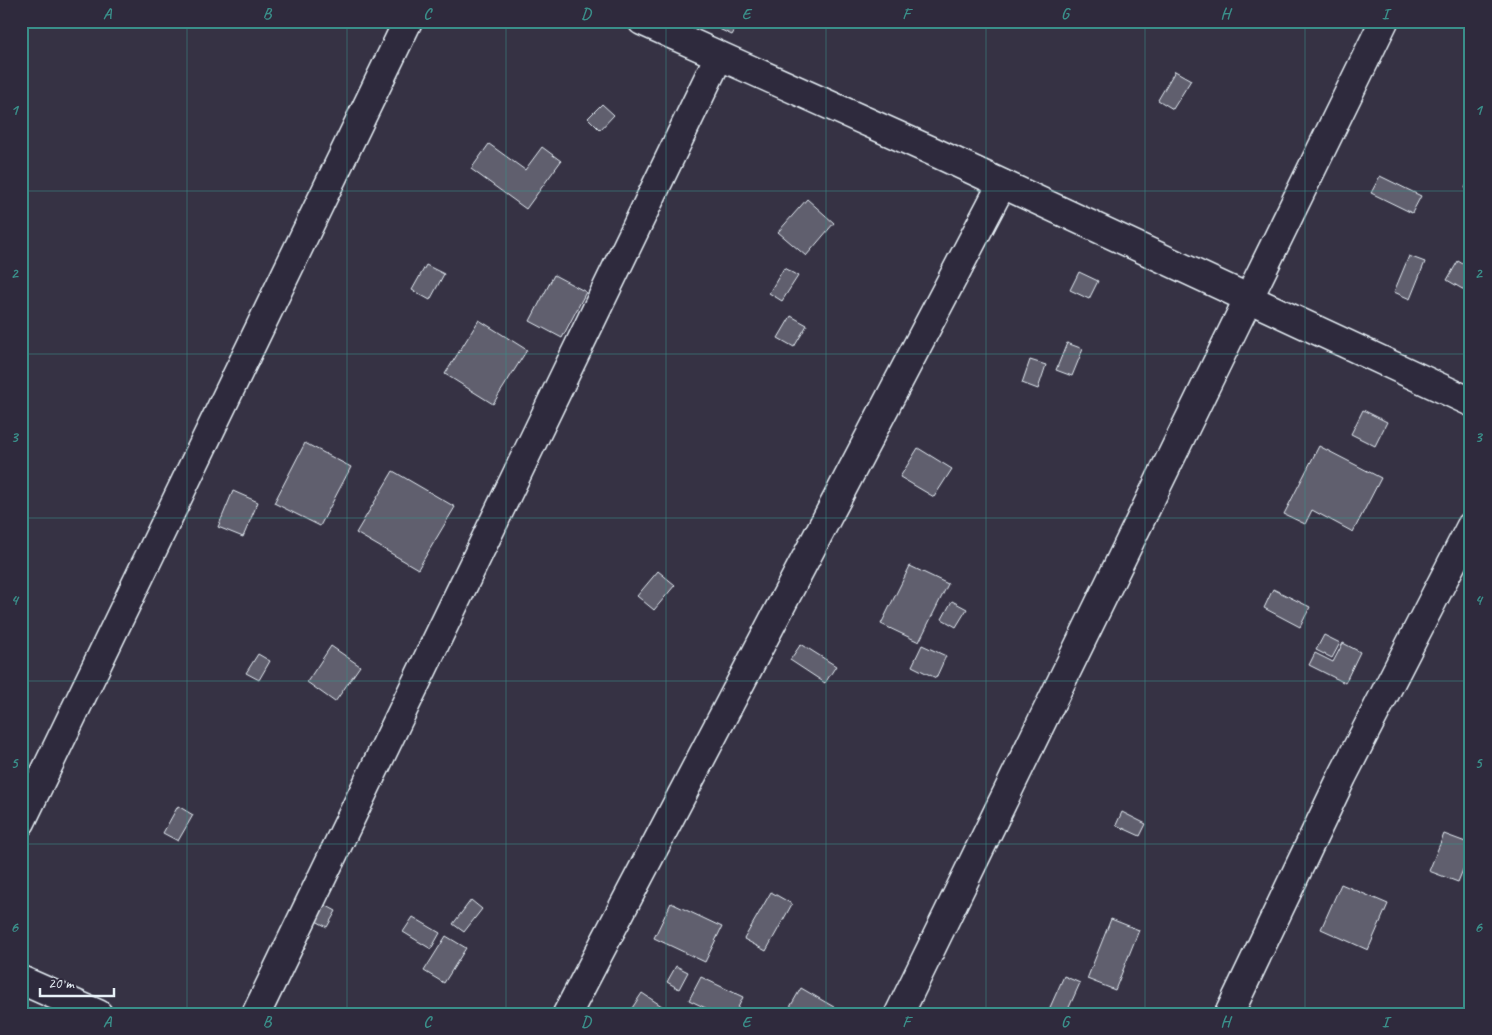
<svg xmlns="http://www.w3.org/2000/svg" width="1492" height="1035" viewBox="0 0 1492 1035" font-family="Caveat,sans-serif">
	<rect width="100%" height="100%" fill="#363244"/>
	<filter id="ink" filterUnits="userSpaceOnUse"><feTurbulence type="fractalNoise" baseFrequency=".02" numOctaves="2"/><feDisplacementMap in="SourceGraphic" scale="10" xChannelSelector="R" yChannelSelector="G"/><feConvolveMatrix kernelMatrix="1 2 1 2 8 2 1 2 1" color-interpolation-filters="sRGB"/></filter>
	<g filter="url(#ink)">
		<g fill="#605e6e" stroke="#e8f1f8">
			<path d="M 723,21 L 740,21 L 732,35 L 719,29 Z"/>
			<path d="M 1175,71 L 1191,80 L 1173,109 L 1158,100 Z"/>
			<path d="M 602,104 L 614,115 L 600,130 L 588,118 Z"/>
			<path d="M 489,144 L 525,170 L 542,147 L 561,161 L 526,209 L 471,169 Z"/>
			<path d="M 1380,176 L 1421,196 L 1412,213 L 1371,193 Z"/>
			<path d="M 1471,176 L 1471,191 L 1465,188 Z"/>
			<path d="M 807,199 L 834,223 L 806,256 L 778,232 Z"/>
			<path d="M 1409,256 L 1425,262 L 1410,299 L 1394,292 Z"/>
			<path d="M 1458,261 L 1471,269 L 1471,294 L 1447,280 Z"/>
			<path d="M 426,265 L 444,274 L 430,300 L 412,290 Z"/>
			<path d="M 784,268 L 798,276 L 782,301 L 769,293 Z"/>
			<path d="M 1079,272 L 1098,281 L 1089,299 L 1070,290 Z"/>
			<path d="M 554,275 L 586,292 L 562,338 L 530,321 Z"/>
			<path d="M 791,316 L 807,325 L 794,347 L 778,338 Z"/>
			<path d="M 479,320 L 527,350 L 493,404 L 445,374 Z"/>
			<path d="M 1067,343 L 1083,349 L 1072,376 L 1056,370 Z"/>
			<path d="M 1030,360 L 1046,365 L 1038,389 L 1022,383 Z"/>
			<path d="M 1363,410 L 1387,422 L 1375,446 L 1351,434 Z"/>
			<path d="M 305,443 L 351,467 L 320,526 L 274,503 Z"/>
			<path d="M 1319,446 L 1381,478 L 1353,532 L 1312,510 L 1305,524 L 1284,514 Z"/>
			<path d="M 918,448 L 952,469 L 934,497 L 900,477 Z"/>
			<path d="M 393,471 L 455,507 L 418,569 L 356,533 Z"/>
			<path d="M 233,491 L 258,502 L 243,537 L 218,527 Z"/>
			<path d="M 910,566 L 948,584 L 919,642 L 881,624 Z"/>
			<path d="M 658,571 L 675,585 L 654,610 L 637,596 Z"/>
			<path d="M 1273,589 L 1310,607 L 1300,627 L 1264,608 Z"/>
			<path d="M 952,601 L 967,609 L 956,627 L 942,619 Z"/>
			<path d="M 1324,635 L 1340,643 L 1332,658 L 1316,650 Z"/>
			<path d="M 1343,643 L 1360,652 L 1345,683 L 1309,665 L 1315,653 L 1333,662 Z"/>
			<path d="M 801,644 L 836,666 L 825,683 L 790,660 Z"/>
			<path d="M 922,645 L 946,656 L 936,678 L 912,666 Z"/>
			<path d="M 331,646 L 360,666 L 335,702 L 307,682 Z"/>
			<path d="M 258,654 L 270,661 L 259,680 L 246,673 Z"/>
			<path d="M 178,806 L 193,815 L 178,841 L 163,833 Z"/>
			<path d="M 1122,812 L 1146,824 L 1140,836 L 1116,825 Z"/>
			<path d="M 1444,834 L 1471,844 L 1471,850 L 1458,882 L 1429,871 Z"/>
			<path d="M 1341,884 L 1388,904 L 1368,950 L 1321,929 Z"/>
			<path d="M 771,892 L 792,904 L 766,951 L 744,939 Z"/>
			<path d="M 471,900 L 482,909 L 464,932 L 453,924 Z"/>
			<path d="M 671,903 L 722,927 L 705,962 L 654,938 Z"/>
			<path d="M 325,905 L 336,911 L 327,927 L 316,921 Z"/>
			<path d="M 413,917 L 440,933 L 431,949 L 403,932 Z"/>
			<path d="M 1111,919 L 1139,930 L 1115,990 L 1087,979 Z"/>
			<path d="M 446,936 L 466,948 L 444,983 L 424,971 Z"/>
			<path d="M 676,966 L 688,972 L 679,989 L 667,982 Z"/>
			<path d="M 1064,976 L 1080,983 L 1066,1014 L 1047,1014 Z"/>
			<path d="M 701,977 L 743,997 L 735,1014 L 718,1014 L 689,1000 Z"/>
			<path d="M 801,988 L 846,1014 L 786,1014 Z"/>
			<path d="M 642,993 L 674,1014 L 628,1014 Z"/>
		</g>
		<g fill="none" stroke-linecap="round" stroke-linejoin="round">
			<defs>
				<g id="minor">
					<path d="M 642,21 L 932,151 L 1471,402"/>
					<path d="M 21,822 L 408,21"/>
					<path d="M 256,1014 L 719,56"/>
					<path d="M 567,1014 L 1002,184"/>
					<path d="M 899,1014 L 1384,21"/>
					<path d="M 1229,1014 L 1342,777 L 1471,526"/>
				</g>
				<path id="major" d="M 21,980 L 98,1014"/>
			</defs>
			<use href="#minor" stroke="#e8f1f8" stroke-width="31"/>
			<use href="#major" stroke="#e8f1f8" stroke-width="31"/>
			<use href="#minor" stroke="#2f2a3d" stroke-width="28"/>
			<use href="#major" stroke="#2f2a3d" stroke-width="28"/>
		</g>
	</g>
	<path fill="none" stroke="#3a8f8a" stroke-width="1" stroke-opacity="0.55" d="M 187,21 L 187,1014M 347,21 L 347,1014M 506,21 L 506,1014M 666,21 L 666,1014M 826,21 L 826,1014M 986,21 L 986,1014M 1145,21 L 1145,1014M 1305,21 L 1305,1014M 21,191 L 1471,191M 21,354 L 1471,354M 21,518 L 1471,518M 21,681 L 1471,681M 21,844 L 1471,844"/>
	<rect width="1492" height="1035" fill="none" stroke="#2f2a3d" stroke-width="55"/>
	<path d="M40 988v8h74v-8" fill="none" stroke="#e8f1f8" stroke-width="2.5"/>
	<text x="48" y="988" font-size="15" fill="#e8f1f8" stroke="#2f2a3d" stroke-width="4" paint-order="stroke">20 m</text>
	<rect x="28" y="28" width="1436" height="980" fill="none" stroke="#3a8f8a" stroke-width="2"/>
	<g font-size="16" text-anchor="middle" font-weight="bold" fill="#3a8f8a">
		<text x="107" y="19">A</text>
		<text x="267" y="19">B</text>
		<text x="427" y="19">C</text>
		<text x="586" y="19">D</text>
		<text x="746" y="19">E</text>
		<text x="906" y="19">F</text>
		<text x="1065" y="19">G</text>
		<text x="1225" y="19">H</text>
		<text x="1385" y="19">I</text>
		<text x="14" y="115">1</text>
		<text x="1478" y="115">1</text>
		<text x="14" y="278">2</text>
		<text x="1478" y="278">2</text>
		<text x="14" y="442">3</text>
		<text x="1478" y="442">3</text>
		<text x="14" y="605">4</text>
		<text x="1478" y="605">4</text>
		<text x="14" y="768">5</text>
		<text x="1478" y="768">5</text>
		<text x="14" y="932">6</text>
		<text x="1478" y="932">6</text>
		<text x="107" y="1027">A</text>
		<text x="267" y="1027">B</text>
		<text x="427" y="1027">C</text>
		<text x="586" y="1027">D</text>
		<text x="746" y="1027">E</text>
		<text x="906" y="1027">F</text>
		<text x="1065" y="1027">G</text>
		<text x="1225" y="1027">H</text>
		<text x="1385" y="1027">I</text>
	</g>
</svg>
